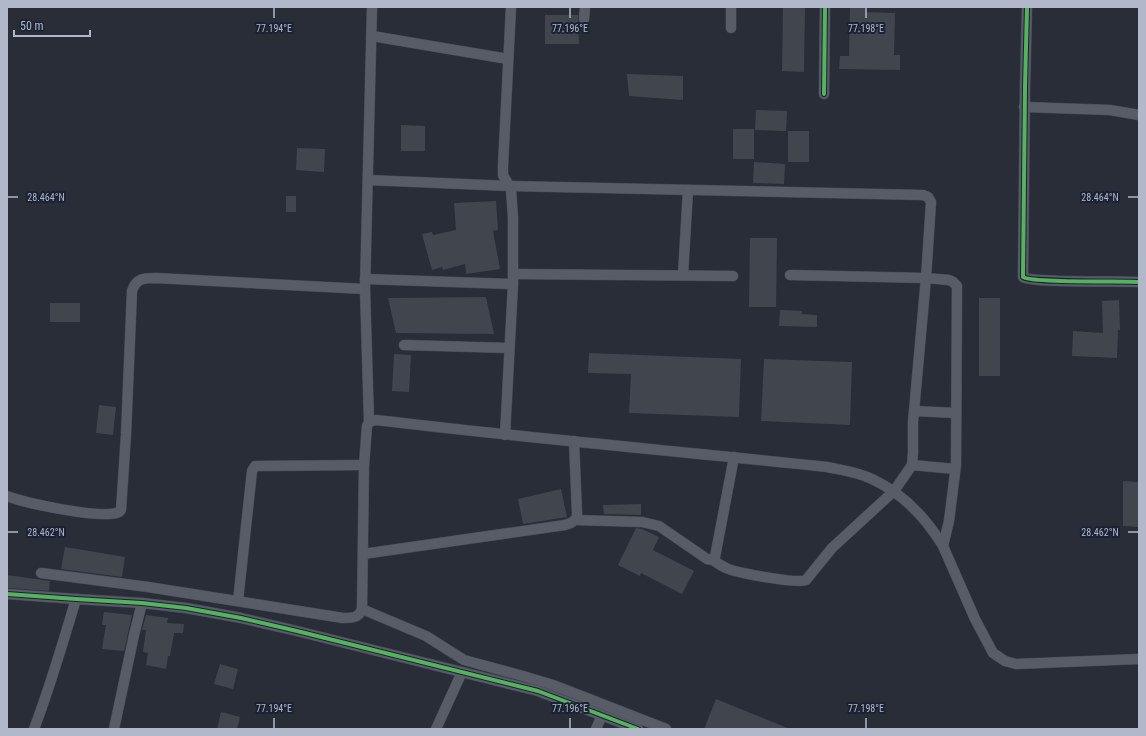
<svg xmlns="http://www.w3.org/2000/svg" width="1146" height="736" viewBox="0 0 1146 736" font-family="'Roboto Condensed',sans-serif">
	<rect width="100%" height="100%" fill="#282d38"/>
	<g fill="#41454e">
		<path d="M 783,7 L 805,7 L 804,72 L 782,71 Z"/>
		<path d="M 850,7 L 865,7 L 865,12 L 895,13 L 894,55 L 900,55 L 900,70 L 839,69 L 840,56 L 849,56 Z"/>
		<path d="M 545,15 L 578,15 L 579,44 L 545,44 Z"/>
		<path d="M 627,74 L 683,76 L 683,100 L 629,96 Z"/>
		<path d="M 756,110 L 787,111 L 786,131 L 755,130 Z"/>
		<path d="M 401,125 L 425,126 L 425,151 L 401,151 Z"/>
		<rect x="733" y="129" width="21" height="30"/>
		<rect x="788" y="131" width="21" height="31"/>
		<path d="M 297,148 L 325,149 L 324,172 L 296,170 Z"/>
		<path d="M 754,162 L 785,164 L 784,184 L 753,183 Z"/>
		<rect x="286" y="196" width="10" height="16"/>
		<path d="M 496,201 L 498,230 L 493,231 L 500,269 L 466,274 L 465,264 L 443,270 L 442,267 L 432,270 L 422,234 L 432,232 L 433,235 L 456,230 L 454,203 Z"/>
		<path d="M 750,238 L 777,238 L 776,307 L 749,307 Z"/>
		<path d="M 486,297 L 494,334 L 396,333 L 388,298 Z"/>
		<rect x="979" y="298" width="21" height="78"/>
		<path d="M 1119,300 L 1120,330 L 1118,330 L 1117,358 L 1072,356 L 1073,331 L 1103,333 L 1102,301 Z"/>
		<rect x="50" y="303" width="30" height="19"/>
		<path d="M 780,310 L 802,311 L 802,314 L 817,315 L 817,327 L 779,326 Z"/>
		<path d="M 589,353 L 741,359 L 739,417 L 629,413 L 631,374 L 588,373 Z"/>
		<path d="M 394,354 L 411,355 L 409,392 L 392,391 Z"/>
		<path d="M 764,359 L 852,362 L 850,425 L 761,421 Z"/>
		<path d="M 99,405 L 116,407 L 113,435 L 96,433 Z"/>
		<path d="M 1123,481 L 1139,482 L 1139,527 L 1123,526 Z"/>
		<path d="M 561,489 L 567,517 L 523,524 L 518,499 Z"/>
		<path d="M 641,504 L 641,515 L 604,514 L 603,505 Z"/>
		<path d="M 636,528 L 642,529 L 659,537 L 653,550 L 694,571 L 682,594 L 641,573 L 640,576 L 618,565 Z"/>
		<path d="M 65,547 L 125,557 L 122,577 L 61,569 Z"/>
		<path d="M 7,575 L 50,581 L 49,591 L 7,588 Z"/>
		<path d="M 104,612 L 132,615 L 124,651 L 102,649 L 106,625 L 102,625 Z"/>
		<path d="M 146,615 L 168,618 L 167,623 L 184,624 L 183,633 L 174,633 L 170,656 L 168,656 L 166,669 L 146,665 L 148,653 L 143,652 L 146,630 L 142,630 Z"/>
		<path d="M 220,664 L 238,669 L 233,689 L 214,684 Z"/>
		<path d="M 716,699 L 790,729 L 704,729 Z"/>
		<path d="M 221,712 L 240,717 L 237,729 L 217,729 Z"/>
	</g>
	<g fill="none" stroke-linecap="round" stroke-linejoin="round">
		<defs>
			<g id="minor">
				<path d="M 1027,7 L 1025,87 L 1023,277 C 1031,283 1122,281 1139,282"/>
				<path d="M 584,19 L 585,7"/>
				<path d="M 731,28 L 731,7"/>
				<path d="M 372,36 L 508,59"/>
				<path d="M 824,94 L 825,7"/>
				<path d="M 1024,107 L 1110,110 L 1139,115"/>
				<path d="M 368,180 L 510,186 L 923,195 L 928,197 L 931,202 L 926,278 L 913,422 L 913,453 L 912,465 L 894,491 L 832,548 L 806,580 C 797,584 737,573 726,568 C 722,566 717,563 713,560"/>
				<path d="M 513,274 L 733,276"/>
				<path d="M 683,275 L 688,190"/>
				<path d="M 790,275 L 926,278 L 949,280 L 953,282 L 957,286 L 956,465 L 949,521 L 943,546"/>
				<path d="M 365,279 L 513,284"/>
				<path d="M 404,345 L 509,348"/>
				<path d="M 914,411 L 956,413"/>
				<path d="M 369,422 L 365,289 L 372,7"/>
				<path d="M 505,435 L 513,284 L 513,218 L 511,189 L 503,175 L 503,166 L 511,7"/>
				<path d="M 912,465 L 955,469"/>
				<path d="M 7,496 C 25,503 103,520 119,512 L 121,510 L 126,435 L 132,291 C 136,278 144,278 156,278 L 365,289"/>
				<path d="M 575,520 L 642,522 L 659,526 L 707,559 L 713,560 L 715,557 L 734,457"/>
				<path d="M 363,554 L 565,525 L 571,523 L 577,518 L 577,514 L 574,441"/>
				<path d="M 41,573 L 148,587 L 343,618 C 352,618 359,618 362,609 L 364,465 L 367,426 L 369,422 L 376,420 C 526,438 677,451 827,467 C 842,470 858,472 872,479 C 902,493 926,518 943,546 L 975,619 L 993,653 L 1005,661 L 1016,664 L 1139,659"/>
				<path d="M 7,594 L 76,599 L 142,603 L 186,608 L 241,618 L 297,631 L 538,691 L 638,729"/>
				<path d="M 238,601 L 252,471 L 255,466 L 364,465"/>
				<path d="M 362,609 L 426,636 L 464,660 L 523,676 L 553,685 L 666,729"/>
				<path d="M 34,729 C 50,687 63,643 76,599"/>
				<path d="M 114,729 L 134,635 L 142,603"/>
				<path d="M 436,729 L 462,672"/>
				<path d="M 596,729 L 602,715"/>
			</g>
		</defs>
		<use href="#minor" stroke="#444851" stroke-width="11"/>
		<use href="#minor" stroke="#585c66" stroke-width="10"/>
		<defs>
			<g id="cycleway">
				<path d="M 1027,7 L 1025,87 L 1023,277 C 1031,283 1122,281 1139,282"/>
				<path d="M 824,94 L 825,7"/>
				<path d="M 7,594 L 76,599 L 142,603 L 186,608 L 241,618 L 297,631 L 538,691 L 638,729"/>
			</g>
		</defs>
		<use href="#cycleway" stroke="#1a2234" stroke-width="6"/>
		<use href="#cycleway" stroke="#56b35d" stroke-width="4"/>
	</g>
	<path fill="none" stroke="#b1b8ca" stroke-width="1.5" d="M 274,8 L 274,18M 570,8 L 570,18M 866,8 L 866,18M 8,197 L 18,197M 1128,197 L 1138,197M 8,532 L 18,532M 1128,532 L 1138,532M 274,718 L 274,728M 570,718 L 570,728M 866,718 L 866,728"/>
	<g font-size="10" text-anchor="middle" fill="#b1b8ca" stroke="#1a2234" stroke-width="4" stroke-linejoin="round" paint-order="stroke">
		<text x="274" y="32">77.194°E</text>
		<text x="570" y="32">77.196°E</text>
		<text x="866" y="32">77.198°E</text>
		<text x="46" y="201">28.464°N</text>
		<text x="1100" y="201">28.464°N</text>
		<text x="46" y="536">28.462°N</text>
		<text x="1100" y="536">28.462°N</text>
		<text x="274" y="712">77.194°E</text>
		<text x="570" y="712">77.196°E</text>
		<text x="866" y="712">77.198°E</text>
	</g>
	<rect width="1146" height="736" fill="none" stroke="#b1b8ca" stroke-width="16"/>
	<path d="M14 30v6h76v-6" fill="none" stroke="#b1b8ca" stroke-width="2"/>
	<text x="20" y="30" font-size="12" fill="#b1b8ca" stroke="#1a2234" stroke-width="3" paint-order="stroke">50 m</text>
</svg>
